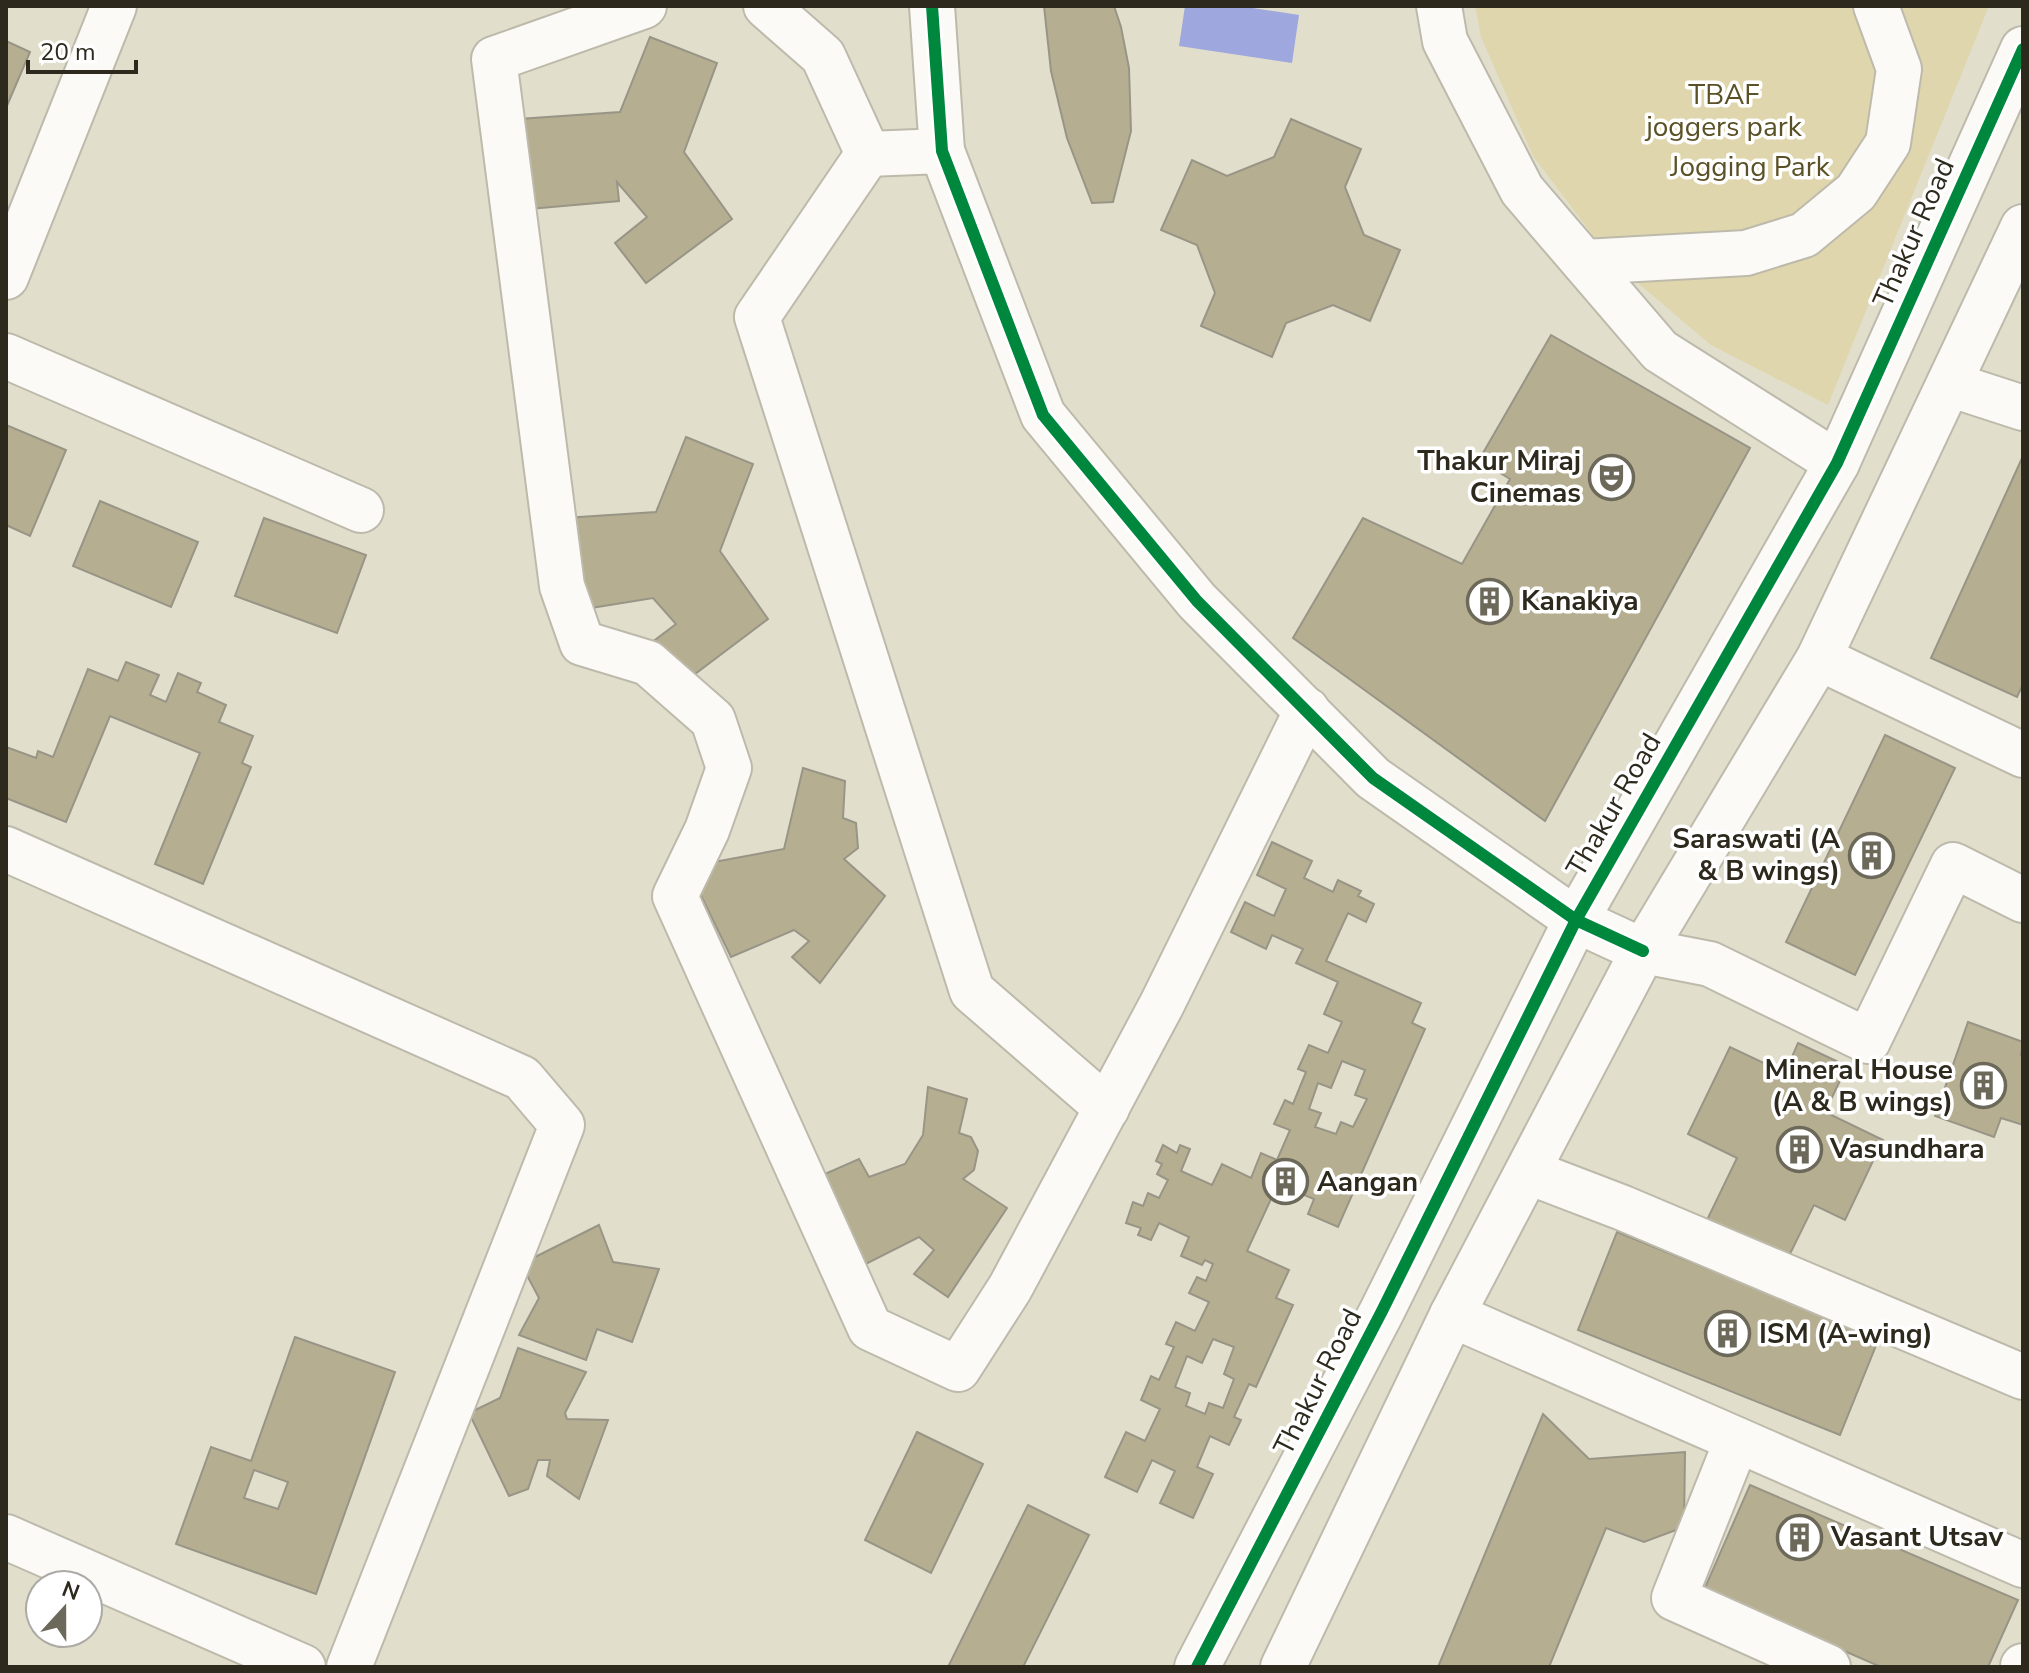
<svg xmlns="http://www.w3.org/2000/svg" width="2029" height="1673" viewBox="0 0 2029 1673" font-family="'Nunito Sans',sans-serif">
	<rect width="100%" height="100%" fill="#e2decc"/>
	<path fill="#e0d6ad" d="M 1475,6 L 1989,6 L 1828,405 L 1711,345 L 1612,261 L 1533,156 L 1481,37 Z"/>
	<path fill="#9ea7de" d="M 1185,6 L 1240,6 L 1299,15 L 1292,63 L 1179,46 Z"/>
	<g fill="#b5ae91" stroke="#989587" stroke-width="2" fill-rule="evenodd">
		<path d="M 1044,6 L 1114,6 L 1121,27 L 1129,68 L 1131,131 L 1113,202 L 1092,203 L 1067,138 L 1051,71 Z"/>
		<path d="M 650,37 L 717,63 L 684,152 L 732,219 L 646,283 L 615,243 L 647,217 L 617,182 L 619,201 L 530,209 L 519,119 L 620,112 Z"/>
		<path d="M 6,41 L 30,52 L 6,108 Z"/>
		<path d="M 1291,119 L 1361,149 L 1345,187 L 1364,235 L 1400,250 L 1370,321 L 1333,305 L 1286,323 L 1272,357 L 1201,326 L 1215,293 L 1197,245 L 1161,230 L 1192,160 L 1227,176 L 1274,157 Z"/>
		<path d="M 1551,335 L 1750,448 L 1545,821 L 1293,638 L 1363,518 L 1462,564 L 1510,479 L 1479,460 Z"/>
		<path d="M 6,425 L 66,450 L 30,536 L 6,525 Z"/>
		<path d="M 686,437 L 753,464 L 720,551 L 768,619 L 683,683 L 651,643 L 676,624 L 653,598 L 566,612 L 549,519 L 656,512 Z"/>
		<path d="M 2023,456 L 2023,684 L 2017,697 L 1931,658 Z"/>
		<path d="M 100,501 L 198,542 L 171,607 L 73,566 Z"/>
		<path d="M 264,518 L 366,555 L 337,633 L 235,596 Z"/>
		<path d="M 126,662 L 159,675 L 150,695 L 166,702 L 178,673 L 201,683 L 197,692 L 226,705 L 219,722 L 253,736 L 242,763 L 251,767 L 203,884 L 155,864 L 200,753 L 110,716 L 66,822 L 6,798 L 6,747 L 36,758 L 38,751 L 53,757 L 88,669 L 118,681 Z"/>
		<path d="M 1885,735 L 1955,768 L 1855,975 L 1786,942 Z"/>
		<path d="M 803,768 L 845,781 L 843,818 L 856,823 L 858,848 L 844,859 L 885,896 L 820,983 L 792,957 L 809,941 L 794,930 L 731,957 L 687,867 L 784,849 Z"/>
		<path d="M 1272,842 L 1312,861 L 1304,878 L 1333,892 L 1338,880 L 1361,891 L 1358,896 L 1374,904 L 1366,922 L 1348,913 L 1326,961 L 1421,1003 L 1412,1023 L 1425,1029 L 1338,1227 L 1308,1214 L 1314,1199 L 1278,1184 L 1247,1251 L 1289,1270 L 1276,1298 L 1293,1305 L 1256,1387 L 1249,1384 L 1234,1417 L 1241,1420 L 1229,1445 L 1210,1436 L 1197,1467 L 1213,1474 L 1193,1518 L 1160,1503 L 1175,1471 L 1152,1460 L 1137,1492 L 1105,1477 L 1126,1432 L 1145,1441 L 1160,1409 L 1141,1400 L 1151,1376 L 1159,1380 L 1174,1347 L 1166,1344 L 1176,1322 L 1195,1331 L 1209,1302 L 1189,1293 L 1197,1277 L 1206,1281 L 1213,1264 L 1205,1260 L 1202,1265 L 1181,1256 L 1189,1237 L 1159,1223 L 1151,1240 L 1138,1235 L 1141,1228 L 1126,1223 L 1133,1202 L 1143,1206 L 1148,1193 L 1159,1198 L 1168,1180 L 1157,1174 L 1162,1164 L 1156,1161 L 1163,1145 L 1177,1153 L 1180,1145 L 1190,1149 L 1181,1171 L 1212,1185 L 1222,1164 L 1251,1178 L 1261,1153 L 1277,1160 L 1290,1130 L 1274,1124 L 1285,1100 L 1293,1104 L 1306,1072 L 1298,1069 L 1309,1045 L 1328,1053 L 1342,1022 L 1324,1014 L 1338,982 L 1296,963 L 1303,949 L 1272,935 L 1266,949 L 1231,932 L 1245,902 L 1274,916 L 1286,889 L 1257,875 ZM 1342,1061 L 1365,1070 L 1355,1095 L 1367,1099 L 1353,1127 L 1341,1122 L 1336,1134 L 1315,1127 L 1321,1113 L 1309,1109 L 1318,1083 L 1331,1088 ZM 1213,1339 L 1234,1347 L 1224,1374 L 1234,1379 L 1223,1408 L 1209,1403 L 1205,1414 L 1186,1406 L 1190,1393 L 1175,1387 L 1187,1356 L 1202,1363 Z"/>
		<path d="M 1968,1022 L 2023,1042 L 2021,1055 L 2023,1056 L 2023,1125 L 2001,1118 L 1994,1137 L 1935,1116 Z"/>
		<path d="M 1798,1043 L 1847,1066 L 1825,1112 L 1883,1140 L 1845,1220 L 1814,1205 L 1788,1258 L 1707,1220 L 1737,1158 L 1688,1134 L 1730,1047 L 1785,1073 Z"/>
		<path d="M 928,1087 L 967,1099 L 959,1133 L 971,1137 L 978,1151 L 974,1170 L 963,1179 L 1007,1208 L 948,1297 L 914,1274 L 934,1250 L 919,1237 L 858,1268 L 818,1177 L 859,1159 L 869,1177 L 905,1164 L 923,1135 Z"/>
		<path d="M 599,1225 L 613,1262 L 659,1269 L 632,1342 L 597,1329 L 586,1360 L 519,1335 L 539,1298 L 521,1264 Z"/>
		<path d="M 1617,1232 L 1879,1338 L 1840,1435 L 1578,1330 Z"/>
		<path d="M 295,1337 L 395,1372 L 316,1594 L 176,1544 L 211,1447 L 251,1461 ZM 254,1470 L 288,1482 L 278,1509 L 244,1498 Z"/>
		<path d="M 518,1348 L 586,1372 L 565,1413 L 567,1419 L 608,1420 L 579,1499 L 547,1476 L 550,1460 L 538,1460 L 528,1489 L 509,1496 L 469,1413 L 500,1398 Z"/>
		<path d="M 1543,1414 L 1589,1459 L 1685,1452 L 1684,1527 L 1644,1542 L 1606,1528 L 1549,1667 L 1438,1667 Z"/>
		<path d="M 917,1432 L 983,1464 L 931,1573 L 865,1540 Z"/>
		<path d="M 1750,1485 L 2018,1600 L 1988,1667 L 1881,1667 L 1704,1590 Z"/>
		<path d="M 1028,1505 L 1089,1535 L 1023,1667 L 948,1667 Z"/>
	</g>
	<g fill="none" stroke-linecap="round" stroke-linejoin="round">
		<defs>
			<g id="minor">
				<path d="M 644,6 L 494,59 L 562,586 L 582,643 L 648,663 L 713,720 L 729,768 L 707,830 L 675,896 L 870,1328 L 958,1369 L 1010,1288 L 1162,1004 L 1307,710"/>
				<path d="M 766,6 L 823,56 L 868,154"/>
				<path d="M 932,6 L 942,151 L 1043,415 L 1197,601 L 1373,778 L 1576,920 L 1643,951 L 1710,964 L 1868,1041 L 1953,865 L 2023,900"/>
				<path d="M 1439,6 L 1445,41 L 1522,190 L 1660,351 L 1837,463"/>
				<path d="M 868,154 L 757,317 L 972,991 L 1107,1108"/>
				<path d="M 868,154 L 942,151"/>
				<path d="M 1584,262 L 1746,253 L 1804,235 L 1856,192 L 1888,143 L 1899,69 L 1876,6"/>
				<path d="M 6,277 L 114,6"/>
				<path d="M 6,356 L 361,510"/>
				<path d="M 1949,384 L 2023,408"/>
				<path d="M 1819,658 L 2023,755"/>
				<path d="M 6,849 L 522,1078 L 562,1125 L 349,1667"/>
				<path d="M 1529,1172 L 1623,1208 L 2023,1377"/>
				<path d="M 1452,1315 L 2023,1565"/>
				<path d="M 1737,1440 L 1674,1598 L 1828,1667"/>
				<path d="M 6,1537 L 303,1667"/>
				<path d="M 1197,1667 L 1382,1311 L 1576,920 L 1837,463 L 2023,49"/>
				<path d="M 1283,1667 L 1452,1315 L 1643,951 L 1819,658 L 2023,227"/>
				<path d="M 2023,1667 L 2023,1666"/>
			</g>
		</defs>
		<use href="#minor" stroke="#bdbaab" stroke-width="48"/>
		<use href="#minor" stroke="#fbfaf7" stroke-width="44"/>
		<defs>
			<g id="cycleway">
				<path d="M 932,6 L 942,151 L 1043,415 L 1197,601 L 1373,778 L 1576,920 L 1643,951"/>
				<path d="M 1197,1667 L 1382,1311 L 1576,920 L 1837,463 L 2023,49"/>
			</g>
		</defs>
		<use href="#cycleway" stroke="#fff" stroke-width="17"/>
		<use href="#cycleway" stroke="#00873e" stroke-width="12"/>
	</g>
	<defs>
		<symbol id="theatre-ring" viewBox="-11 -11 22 22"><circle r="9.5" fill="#fff" stroke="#6c695a" stroke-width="1.5"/><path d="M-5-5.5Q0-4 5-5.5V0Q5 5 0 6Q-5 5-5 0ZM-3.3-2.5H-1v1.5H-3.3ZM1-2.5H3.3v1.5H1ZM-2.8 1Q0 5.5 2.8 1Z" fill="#6c695a"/></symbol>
		<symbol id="building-ring" viewBox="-11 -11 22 22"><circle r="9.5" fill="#fff" stroke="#6c695a" stroke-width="1.5"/><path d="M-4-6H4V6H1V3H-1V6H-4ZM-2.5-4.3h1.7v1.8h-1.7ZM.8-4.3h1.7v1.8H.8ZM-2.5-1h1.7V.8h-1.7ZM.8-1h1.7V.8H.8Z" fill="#6c695a"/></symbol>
	</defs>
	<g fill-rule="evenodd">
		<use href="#theatre-ring" x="1586" y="452" width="51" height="51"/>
		<use href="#building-ring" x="1464" y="576" width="51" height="51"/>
		<use href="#building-ring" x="1846" y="830" width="51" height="51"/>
		<use href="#building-ring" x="1958" y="1060" width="51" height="51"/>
		<use href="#building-ring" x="1774" y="1124" width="51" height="51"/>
		<use href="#building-ring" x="1260" y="1156" width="51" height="51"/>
		<use href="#building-ring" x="1702" y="1308" width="51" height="51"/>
		<use href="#building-ring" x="1774" y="1512" width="51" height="51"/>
	</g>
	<g text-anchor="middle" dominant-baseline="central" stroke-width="7" stroke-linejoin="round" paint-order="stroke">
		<g font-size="28" fill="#5b5126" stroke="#fff">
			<text x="1724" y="95">TBAF<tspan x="1724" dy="32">joggers park</tspan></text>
			<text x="1750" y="167">Jogging Park</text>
		</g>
		<g font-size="28" fill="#2d2a1d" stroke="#fff">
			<text transform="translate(1914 233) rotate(-66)">Thakur Road</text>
			<text transform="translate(1614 805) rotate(-60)">Thakur Road</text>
			<text transform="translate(1318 1382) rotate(-63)">Thakur Road</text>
		</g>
		<g font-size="28" font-weight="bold" fill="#2d2a1d" stroke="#fff" text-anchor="start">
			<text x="1581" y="461" text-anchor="end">Thakur Miraj<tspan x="1581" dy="32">Cinemas</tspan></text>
			<text x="1521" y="601">Kanakiya</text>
			<text x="1840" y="839" text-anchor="end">Saraswati (A<tspan x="1840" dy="32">&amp; B wings)</tspan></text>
			<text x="1953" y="1070" text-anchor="end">Mineral House<tspan x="1953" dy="32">(A &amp; B wings)</tspan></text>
			<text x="1830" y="1149">Vasundhara</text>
			<text x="1317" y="1182">Aangan</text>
			<text x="1759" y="1334">ISM (A-wing)</text>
			<text x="1831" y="1537">Vasant Utsav</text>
		</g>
	</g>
	<rect width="2029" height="1673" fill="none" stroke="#2d2a1d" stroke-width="16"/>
	<g transform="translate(64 1609) rotate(21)"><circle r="38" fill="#ffffff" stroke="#abaaa5" stroke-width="2"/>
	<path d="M0-6L14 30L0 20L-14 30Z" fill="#6c695a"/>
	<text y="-12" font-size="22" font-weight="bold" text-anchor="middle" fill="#2d2a1d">N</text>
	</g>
	<path d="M28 60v12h108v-12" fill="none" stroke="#2d2a1d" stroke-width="4"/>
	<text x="40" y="60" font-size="24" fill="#2d2a1d" stroke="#ffffff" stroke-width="6" paint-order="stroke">20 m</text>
</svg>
